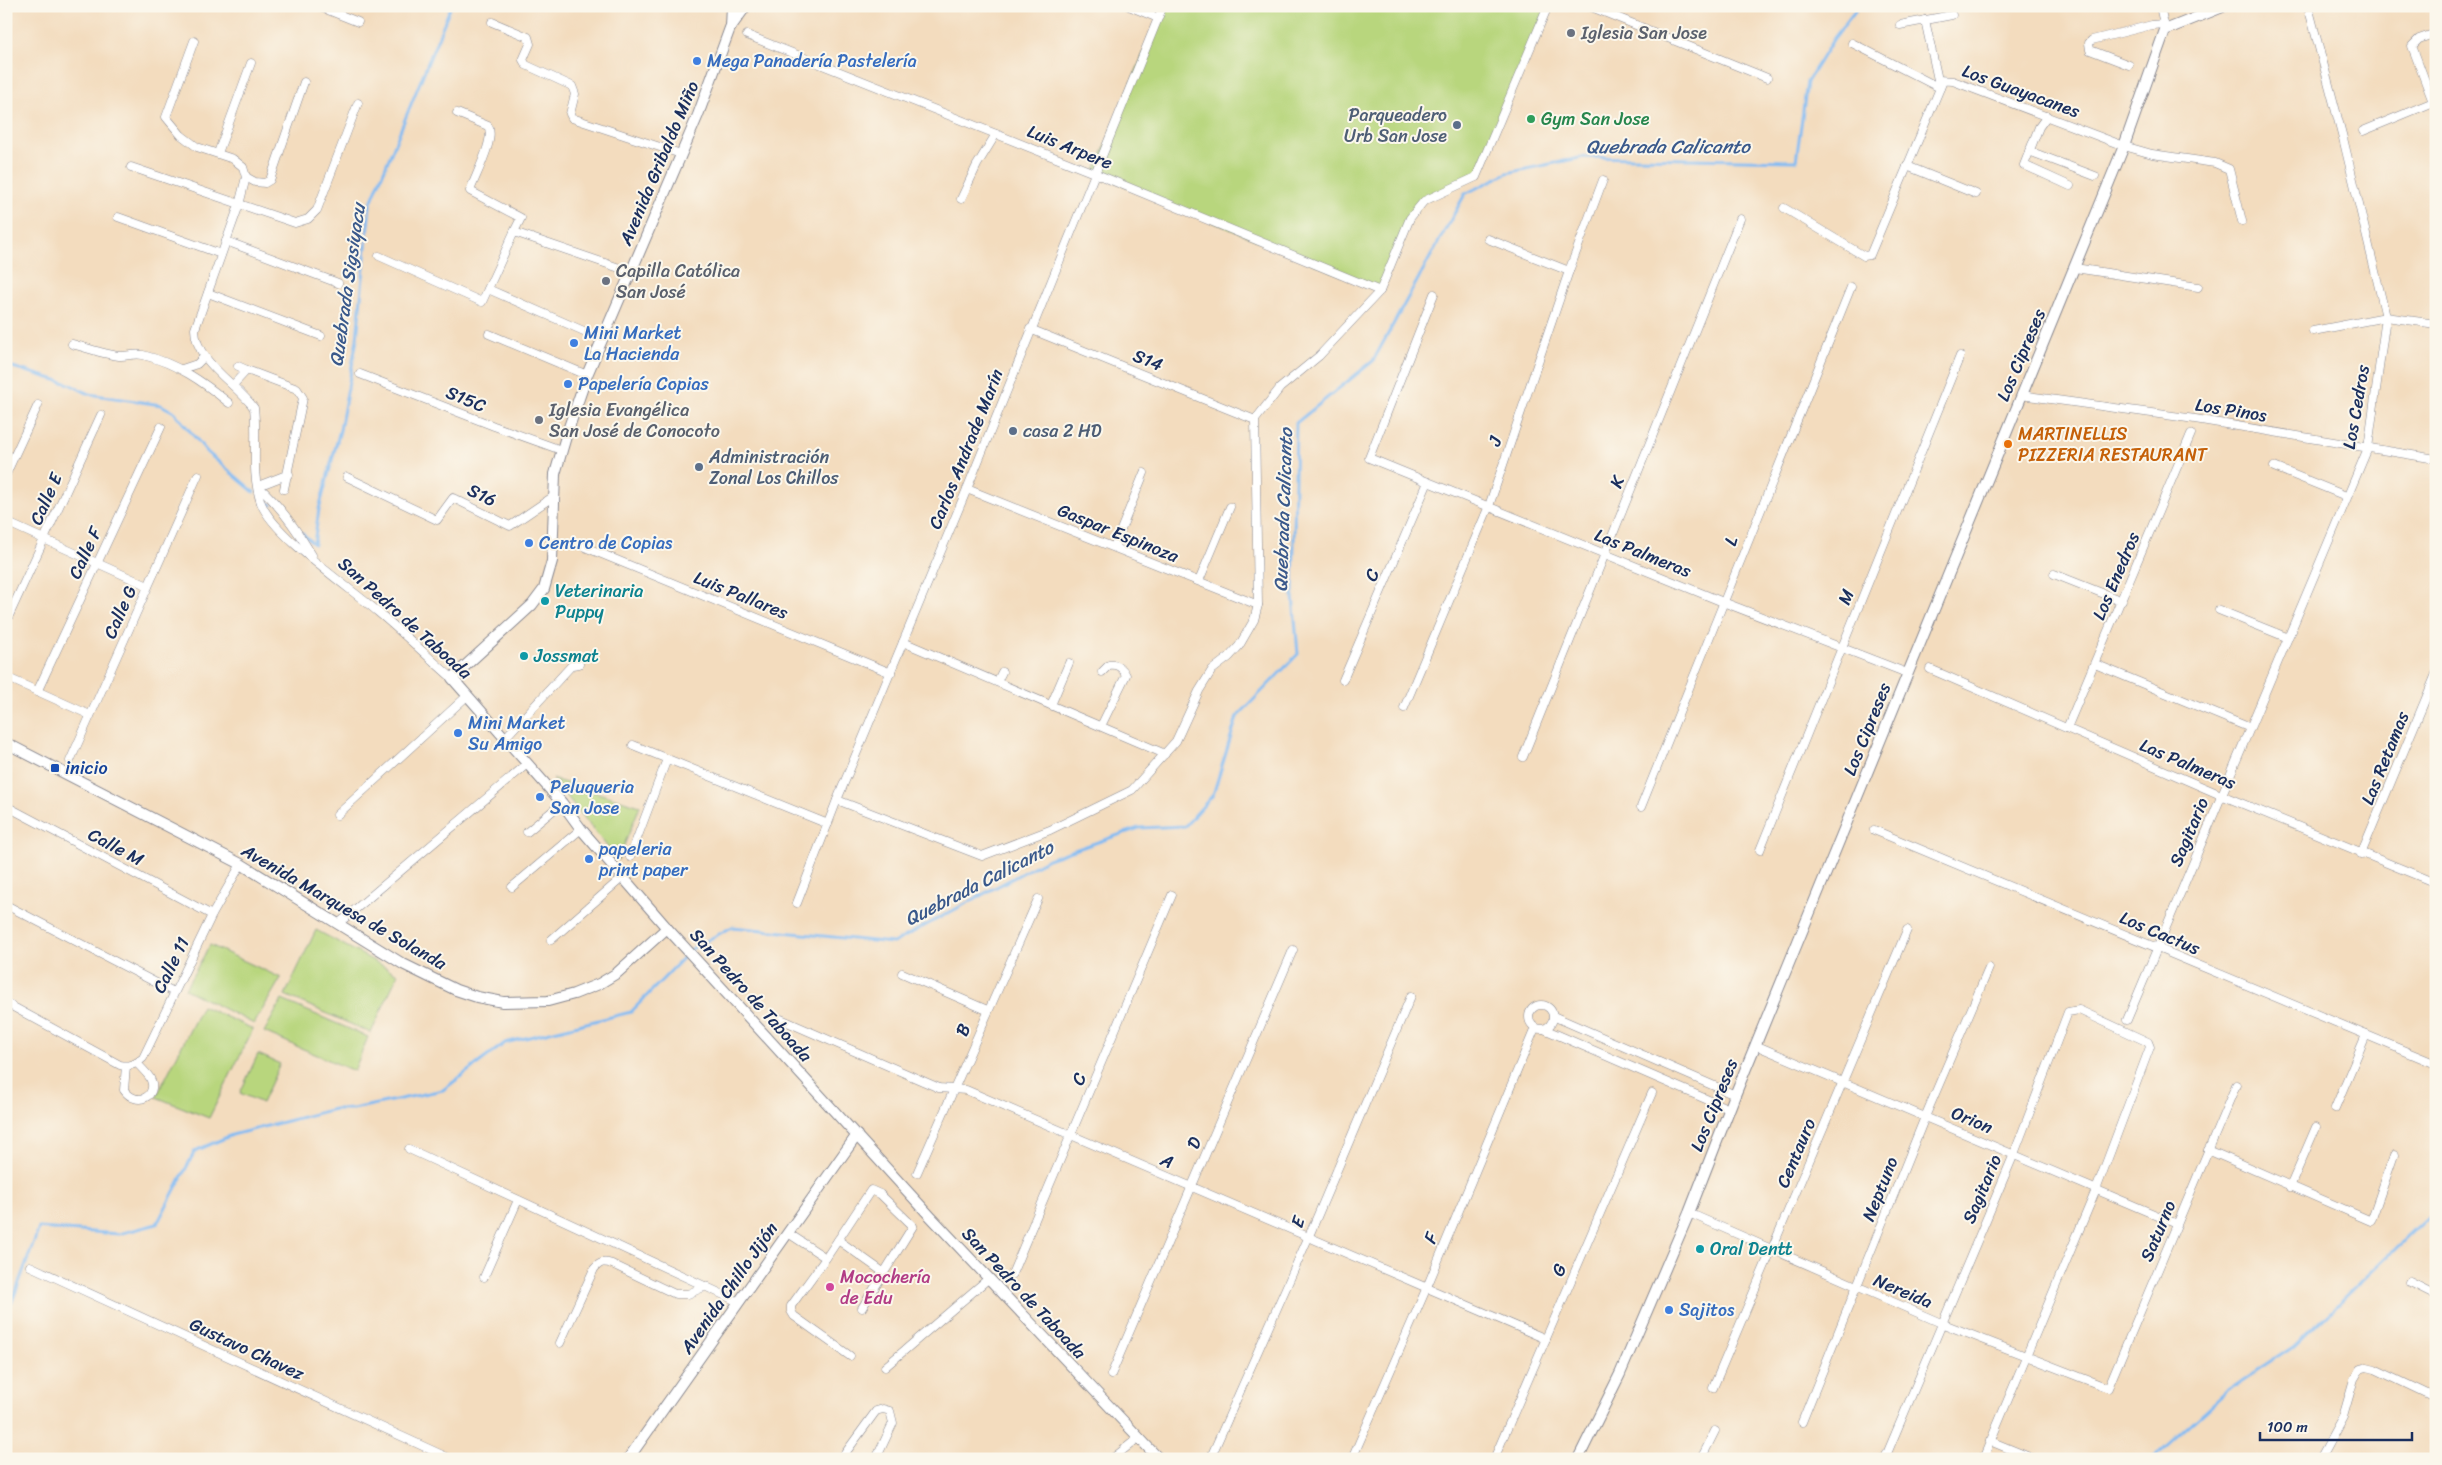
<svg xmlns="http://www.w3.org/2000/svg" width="2442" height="1465" viewBox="0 0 2442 1465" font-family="Sriracha,sans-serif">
	<rect width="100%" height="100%" fill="#fbf7ec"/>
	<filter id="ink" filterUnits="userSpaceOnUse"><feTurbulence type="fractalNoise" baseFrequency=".02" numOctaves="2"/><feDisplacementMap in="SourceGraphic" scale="10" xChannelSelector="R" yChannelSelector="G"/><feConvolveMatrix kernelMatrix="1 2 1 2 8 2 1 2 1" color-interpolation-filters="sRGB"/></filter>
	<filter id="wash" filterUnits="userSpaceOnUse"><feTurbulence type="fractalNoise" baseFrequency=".0096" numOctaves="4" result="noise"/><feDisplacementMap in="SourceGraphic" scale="20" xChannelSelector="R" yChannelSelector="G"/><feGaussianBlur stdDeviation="1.12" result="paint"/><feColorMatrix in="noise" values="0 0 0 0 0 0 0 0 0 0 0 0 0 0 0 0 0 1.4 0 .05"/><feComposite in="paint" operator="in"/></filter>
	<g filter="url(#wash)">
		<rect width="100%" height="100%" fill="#f3dcbe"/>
		<g fill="#b8d67d" stroke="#6a826e">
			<path d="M 1163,6 L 1548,6 L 1476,177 L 1424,201 L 1410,218 L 1380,291 L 1094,173 Z"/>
			<path d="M 553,779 L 640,806 L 618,860 Z"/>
			<path d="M 316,930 L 398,974 L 371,1033 L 285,995 Z"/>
			<path d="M 210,945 L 281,978 L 254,1024 L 185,989 Z"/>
			<path d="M 282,1000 L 368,1037 L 354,1071 L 264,1032 Z"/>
			<path d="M 202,1006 L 253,1029 L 209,1118 L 156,1097 Z"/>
			<path d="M 258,1054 L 280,1064 L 262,1103 L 240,1093 Z"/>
		</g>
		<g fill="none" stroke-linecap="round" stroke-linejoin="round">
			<g stroke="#82bbf3" stroke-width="3">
				<path d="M 6,365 L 69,384 L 89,394 L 161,405 L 174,412 L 208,453 L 254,492"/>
				<path d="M 264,500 L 272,505"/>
				<path d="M 302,533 L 314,544 L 319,509 L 340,430 L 357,339 L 370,205 L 451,6"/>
				<path d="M 6,1310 L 12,1302 L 39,1228 L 119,1234 L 157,1224 L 195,1151 L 232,1135 L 334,1109 L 353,1109 L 443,1090 L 505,1043 L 631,1012 L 693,948 L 732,927 L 893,943 L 1048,859 L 1139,828 L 1185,826 L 1213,795 L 1237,717 L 1298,654 L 1293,596 L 1296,423 L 1373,361 L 1465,194 L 1507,173 L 1584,157 L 1796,161 L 1807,82 L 1834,38 L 1859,6"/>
				<path d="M 2152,1459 L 2226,1392 L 2293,1347 L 2436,1210"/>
			</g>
		</g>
	</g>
	<g filter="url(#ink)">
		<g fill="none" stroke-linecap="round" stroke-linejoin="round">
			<defs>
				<g id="minor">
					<path d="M 318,6 L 358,22"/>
					<path d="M 1129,6 L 1158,18"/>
					<path d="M 1589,6 L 1767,78"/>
					<path d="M 2160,6 L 2165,29"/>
					<path d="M 1925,20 L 1938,80"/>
					<path d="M 492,22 L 528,37 L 530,44 L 523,60 L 526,65 L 572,86 L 575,94 L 570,114 L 572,118 L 681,154"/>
					<path d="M 1900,25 L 1952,15"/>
					<path d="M 747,35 L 1094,173 L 1380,291"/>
					<path d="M 194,41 L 166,117 L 181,135 L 197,147 L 233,159 L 243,167 L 246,177 L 239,205 L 195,329 C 195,362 236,383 254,408 C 258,440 250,471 261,503 C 273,535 349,587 378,612 C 403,633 427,656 452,678"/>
					<path d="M 1852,43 L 1940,88"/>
					<path d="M 2129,65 L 2090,50 L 2089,43 L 2092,40 L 2152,25 L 2164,24"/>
					<path d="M 2433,102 L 2412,46 L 2419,39 L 2436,33"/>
					<path d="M 457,113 L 488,126 C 496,138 475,176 470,191 L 521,218 L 514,232"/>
					<path d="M 2047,116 L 2039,127 L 2024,165 L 2070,186"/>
					<path d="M 2363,131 L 2436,101"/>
					<path d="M 2029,151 L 2095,176"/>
					<path d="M 218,153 L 251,63"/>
					<path d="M 1907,166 L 1976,194"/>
					<path d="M 131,167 L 295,223 L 308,219 L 317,210 L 358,103"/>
					<path d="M 246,177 L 255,182 L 265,183 L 270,180 L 304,82"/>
					<path d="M 961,199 L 977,165 L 996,134"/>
					<path d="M 1784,208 L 1864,256 L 1870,255 L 1943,81 L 1938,80 L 1953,81 L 2124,146 L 2152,154 L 2215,163 L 2229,169 L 2242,221"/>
					<path d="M 118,217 L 221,254"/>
					<path d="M 1488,239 L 1569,271"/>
					<path d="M 226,241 L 338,283"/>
					<path d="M 379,256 L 482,302 L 514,232 L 631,272"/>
					<path d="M 2075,268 L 2198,287"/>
					<path d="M 488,289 L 602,339"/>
					<path d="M 208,293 L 321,336"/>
					<path d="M 1434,294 L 1369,458 L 1723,602 L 1907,673"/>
					<path d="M 1030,329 L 1255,420"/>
					<path d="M 2313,331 L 2386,317 L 2436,324"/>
					<path d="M 489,334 L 587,375"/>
					<path d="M 72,344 C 85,347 108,356 121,356 C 129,356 135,353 143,355 C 178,364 202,381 229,403"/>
					<path d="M 182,369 L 197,364 L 205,356"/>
					<path d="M 247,370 L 297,389 L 303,398 L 284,489"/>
					<path d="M 360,374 L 494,426 L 561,450"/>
					<path d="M 233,385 L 247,370 L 238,366"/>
					<path d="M 2021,395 L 2195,419 L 2436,459"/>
					<path d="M 2274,467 L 2346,496"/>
					<path d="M 6,474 L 38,405"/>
					<path d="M 347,477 L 437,520 L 453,498 L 510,526 L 554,496"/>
					<path d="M 258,486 C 280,505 297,530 312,555"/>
					<path d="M 258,486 L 289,474"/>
					<path d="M 967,489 L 1258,605"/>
					<path d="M 6,522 L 148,586"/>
					<path d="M 580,545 L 891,673"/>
					<path d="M 1114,547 L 1144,473"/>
					<path d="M 2054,574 L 2122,601"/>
					<path d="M 1199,581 L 1230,507"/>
					<path d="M 2219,610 L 2286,637"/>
					<path d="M 6,622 L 101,415"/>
					<path d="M 903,642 L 1165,754"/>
					<path d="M 2095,664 L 2248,727"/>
					<path d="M 1930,669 L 2221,795 L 2436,883"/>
					<path d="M 6,677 L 90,715"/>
					<path d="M 1343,680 L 1428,482"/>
					<path d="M 997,682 L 1002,672"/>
					<path d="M 37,692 L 161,427"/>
					<path d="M 1051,705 L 1069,663"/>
					<path d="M 1404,708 L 1489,506 L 1569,271 L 1603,180"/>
					<path d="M 1101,726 L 1126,675 C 1122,667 1117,664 1109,665 L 1102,672"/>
					<path d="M 2067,728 L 2191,434"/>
					<path d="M 504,739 L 572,665 L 579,664"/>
					<path d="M 633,745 L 828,824"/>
					<path d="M 1523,757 L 1740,219"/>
					<path d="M 70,761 L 198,475"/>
					<path d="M 837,800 L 982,856 L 1050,830 L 1132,790 L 1176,741 L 1199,691 L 1212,670 L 1229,657 L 1239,646 L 1254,620 L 1258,605 L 1255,420 L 1280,388 L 1319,356 L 1380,291 L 1410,218 L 1424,201 L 1476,177 L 1548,6"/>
					<path d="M 6,806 L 212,915"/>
					<path d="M 1641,807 L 1851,287"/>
					<path d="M 337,815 L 467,696"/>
					<path d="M 1874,830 L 2436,1064"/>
					<path d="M 527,832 L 562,803"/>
					<path d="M 1760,850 L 1960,356"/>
					<path d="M 2361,854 L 2436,674"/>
					<path d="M 630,857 L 667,759"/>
					<path d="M 512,887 L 581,829"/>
					<path d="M 797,903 L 837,800 L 967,489 L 1163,6"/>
					<path d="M 6,905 L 174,992"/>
					<path d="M 338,924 L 527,764"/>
					<path d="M 551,940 L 623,877"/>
					<path d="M 902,973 L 987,1010"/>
					<path d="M 6,1003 L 120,1065 C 130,1067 136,1064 143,1058 L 212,915 L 241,864"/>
					<circle cx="1541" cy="1017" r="12"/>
					<path d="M 1553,1016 L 1735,1095"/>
					<path d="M 776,1017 L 939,1088 L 966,1090 L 1546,1339"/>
					<path d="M 2127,1020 L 2368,448 L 2386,317 L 2343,138 L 2308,6"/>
					<path d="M 1544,1029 L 1729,1109"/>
					<path d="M 1755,1045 L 2177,1224"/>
					<path d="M 126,1066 L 124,1090 C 137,1108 159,1096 150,1078 C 147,1073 141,1068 137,1063"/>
					<path d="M 2335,1108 L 2366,1035"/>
					<path d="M 409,1149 L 739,1302"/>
					<path d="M 2208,1150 L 2371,1221 L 2394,1155"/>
					<path d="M 917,1173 L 1038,899"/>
					<path d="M 2290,1187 L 2316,1127"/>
					<path d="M 1689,1213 L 1941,1323 L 2108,1388 L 2236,1085"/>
					<path d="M 788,1233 L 826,1258 L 838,1240 L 883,1272"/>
					<path d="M 838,1240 L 871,1190 L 880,1194 L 913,1226 L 862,1308"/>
					<path d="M 826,1258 L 791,1306 L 791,1311 L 794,1316 L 850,1356"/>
					<path d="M 30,1266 L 451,1459"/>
					<path d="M 1012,1274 L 1172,895"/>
					<path d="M 484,1277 L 518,1200"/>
					<path d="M 2410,1282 L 2436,1295"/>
					<path d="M 560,1343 L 594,1269 C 600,1262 604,1261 612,1264 L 675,1294 L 688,1294 L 706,1286"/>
					<path d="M 885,1367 L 988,1279"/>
					<path d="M 1111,1375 L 1293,950"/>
					<path d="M 1713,1388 L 1907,930"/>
					<path d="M 1802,1422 L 1925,1117 L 1989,968"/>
					<path d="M 1990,1441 L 2034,1459"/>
					<path d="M 1886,1456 L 2014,1154 L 2068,1012 L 2079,1010 L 2148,1042 L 2150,1047 L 2096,1190 L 1983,1459"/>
					<path d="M 841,1459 L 876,1411 L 883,1409 L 890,1411 L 893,1423 L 876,1459"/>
					<path d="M 1112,1459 L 1138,1438"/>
					<path d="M 1210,1459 L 1309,1236 L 1411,996"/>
					<path d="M 1352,1459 L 1427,1287 L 1535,1028"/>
					<path d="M 1494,1459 L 1652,1093"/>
					<path d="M 1701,1459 L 1715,1431"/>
					<path d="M 2320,1459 L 2343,1417 L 2354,1379 L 2360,1369 L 2367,1367 L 2375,1369 L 2436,1398"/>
				</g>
				<g id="tertiary">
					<path d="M 746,6 L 730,28 L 698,115 L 587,375 L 567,433 L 555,474 L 552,561 L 544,589 L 532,605 L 452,678 L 562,803 L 581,829 L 667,928 L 930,1216 L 1159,1459"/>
					<path d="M 731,27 L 732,6"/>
					<path d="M 6,743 L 241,864 L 403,964 L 456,990 L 477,997 L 503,1002 L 548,1001 L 574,994 L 599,984 L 617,973 L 667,928"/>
					<path d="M 628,1459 L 857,1135"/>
					<path d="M 1578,1459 L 1620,1374 L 1689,1213 L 1735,1095 L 2124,146 L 2165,30 L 2225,6"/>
				</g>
			</defs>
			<use href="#minor" stroke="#87868e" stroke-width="9"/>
			<use href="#tertiary" stroke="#87868e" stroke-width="12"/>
			<use href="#minor" stroke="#fff" stroke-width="8"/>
			<use href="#tertiary" stroke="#fff" stroke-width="10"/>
		</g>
	</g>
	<g fill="#6b7280" stroke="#fbf7ec" stroke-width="2">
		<circle cx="1571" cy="33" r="5"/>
		<circle cx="606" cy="281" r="5"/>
		<circle cx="539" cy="420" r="5"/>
	</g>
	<g fill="#3f7fe0" stroke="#fbf7ec" stroke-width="2">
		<circle cx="697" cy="61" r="5"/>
		<circle cx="574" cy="343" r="5"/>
		<circle cx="568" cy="384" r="5"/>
		<circle cx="529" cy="543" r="5"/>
		<circle cx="458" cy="733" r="5"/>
		<circle cx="540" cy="797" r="5"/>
		<circle cx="589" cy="859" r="5"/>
		<circle cx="1669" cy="1310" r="5"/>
	</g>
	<circle fill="#2e9e5b" stroke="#fbf7ec" stroke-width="2" cx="1531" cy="119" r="5"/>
	<g fill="#5c6f8a" stroke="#fbf7ec" stroke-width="2">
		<circle cx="1457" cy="125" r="5"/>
		<circle cx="1013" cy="431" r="5"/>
		<circle cx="699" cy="467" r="5"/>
	</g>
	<circle fill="#e8710a" stroke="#fbf7ec" stroke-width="2" cx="2008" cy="444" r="5"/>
	<g fill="#0f9aa8" stroke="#fbf7ec" stroke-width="2">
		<circle cx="545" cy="601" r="5"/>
		<circle cx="524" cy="656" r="5"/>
		<circle cx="1700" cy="1249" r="5"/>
	</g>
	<rect fill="#1a4fb4" stroke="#fbf7ec" stroke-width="2" x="50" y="763" width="10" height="10" rx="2.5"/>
	<circle fill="#d1479c" stroke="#fbf7ec" stroke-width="2" cx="830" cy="1287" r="5"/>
	<g text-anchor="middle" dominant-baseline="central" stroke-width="4" stroke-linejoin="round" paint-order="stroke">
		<g font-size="18" fill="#5b616d" stroke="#fbf7ec" text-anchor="start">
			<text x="1581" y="33">Iglesia San Jose</text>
			<text x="616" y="271">Capilla Católica<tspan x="616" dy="21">San José</tspan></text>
			<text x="549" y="410">Iglesia Evangélica<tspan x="549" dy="21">San José de Conocoto</tspan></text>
		</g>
		<g font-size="18" fill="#366cbe" stroke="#fbf7ec" text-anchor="start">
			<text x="707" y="61">Mega Panadería Pastelería</text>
			<text x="584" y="333">Mini Market<tspan x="584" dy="21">La Hacienda</tspan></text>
			<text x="578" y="384">Papelería Copias</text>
			<text x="539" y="543">Centro de Copias</text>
			<text x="468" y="723">Mini Market<tspan x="468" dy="21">Su Amigo</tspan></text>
			<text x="550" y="787">Peluqueria<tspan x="550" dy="21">San Jose</tspan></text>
			<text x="599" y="849">papeleria<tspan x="599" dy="21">print paper</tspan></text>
			<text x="1679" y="1310">Sajitos</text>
		</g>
		<g font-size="18" fill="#1b2f5e" stroke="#fbf7ec">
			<text transform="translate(2021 91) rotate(20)">Los Guayacanes</text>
			<text transform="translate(1070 147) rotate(22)">Luis Arpere</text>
			<text transform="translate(659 163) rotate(-67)">Avenida Gribaldo Miño</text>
			<text transform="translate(2021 355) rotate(-67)">Los Cipreses</text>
			<text transform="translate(1148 360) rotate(22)">S14</text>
			<text transform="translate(466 399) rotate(22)">S15C</text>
			<text transform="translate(2356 407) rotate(-80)">Los Cedros</text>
			<text transform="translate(2231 410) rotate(9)">Los Pinos</text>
			<text transform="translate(1495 441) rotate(-71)">J</text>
			<text transform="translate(966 449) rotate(-68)">Carlos Andrade Marín</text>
			<text transform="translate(1617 482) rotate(-68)">K</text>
			<text transform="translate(482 495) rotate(26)">S16</text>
			<text transform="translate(46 499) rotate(-66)">Calle E</text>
			<text transform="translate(1118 533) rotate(22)">Gaspar Espinoza</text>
			<text transform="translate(1731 541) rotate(-68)">L</text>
			<text transform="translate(85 553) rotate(-65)">Calle F</text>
			<text transform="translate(1643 553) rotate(22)">Las Palmeras</text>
			<text transform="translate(1372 575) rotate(-67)">C</text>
			<text transform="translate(2116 576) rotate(-67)">Los Enedros</text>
			<text transform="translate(741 595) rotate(22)">Luis Pallares</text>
			<text transform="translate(1846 597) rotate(-68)">M</text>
			<text transform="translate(120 612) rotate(-66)">Calle G</text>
			<text transform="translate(405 618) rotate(42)">San Pedro de Taboada</text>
			<text transform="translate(1867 729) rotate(-68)">Los Cipreses</text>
			<text transform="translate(2385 758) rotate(-68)">Las Retamas</text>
			<text transform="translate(2188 764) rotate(23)">Las Palmeras</text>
			<text transform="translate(2189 832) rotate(-67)">Sagitario</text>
			<text transform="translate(116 847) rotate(28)">Calle M</text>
			<text transform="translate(344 907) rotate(30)">Avenida Marquesa de Solanda</text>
			<text transform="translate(2160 933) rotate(23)">Los Cactus</text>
			<text transform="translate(171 965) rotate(-64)">Calle 11</text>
			<text transform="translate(751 995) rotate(48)">San Pedro de Taboada</text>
			<text transform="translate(963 1030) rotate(-67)">B</text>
			<text transform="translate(1079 1079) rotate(-67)">C</text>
			<text transform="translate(1714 1105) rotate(-68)">Los Cipreses</text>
			<text transform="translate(1972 1120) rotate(23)">Orion</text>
			<text transform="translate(1194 1143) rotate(-67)">D</text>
			<text transform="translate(1796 1153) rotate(-67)">Centauro</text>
			<text transform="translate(1167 1161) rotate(24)">A</text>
			<text transform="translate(1880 1189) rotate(-68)">Neptuno</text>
			<text transform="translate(1982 1189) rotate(-67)">Sagitario</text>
			<text transform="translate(1298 1222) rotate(-67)">E</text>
			<text transform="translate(2158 1231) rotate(-67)">Saturno</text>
			<text transform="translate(1431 1238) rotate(-67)">F</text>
			<text transform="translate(1559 1270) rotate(-67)">G</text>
			<text transform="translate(729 1288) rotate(-55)">Avenida Chillo Jijón</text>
			<text transform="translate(1903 1291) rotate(23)">Nereida</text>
			<text transform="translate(1024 1293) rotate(47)">San Pedro de Taboada</text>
			<text transform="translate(247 1349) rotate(25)">Gustavo Chavez</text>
		</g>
		<g font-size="18" fill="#4e5e75" stroke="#fbf7ec" text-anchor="start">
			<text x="1447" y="115" text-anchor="end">Parqueadero<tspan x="1447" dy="21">Urb San Jose</tspan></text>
			<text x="1023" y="431">casa 2 HD</text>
			<text x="709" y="457">Administración<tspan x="709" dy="21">Zonal Los Chillos</tspan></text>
		</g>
		<g font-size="18" fill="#27864d" stroke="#fbf7ec" text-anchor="start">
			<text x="1541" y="119">Gym San Jose</text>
		</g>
		<g font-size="18" fill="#c56008" stroke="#fbf7ec" text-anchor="start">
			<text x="2018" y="434">MARTINELLIS<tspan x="2018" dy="21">PIZZERIA RESTAURANT</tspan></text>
		</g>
		<g font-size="18" fill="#0d838f" stroke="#fbf7ec" text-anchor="start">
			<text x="555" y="591">Veterinaria<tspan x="555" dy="21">Puppy</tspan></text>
			<text x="534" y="656">Jossmat</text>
			<text x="1710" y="1249">Oral Dentt</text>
		</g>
		<g font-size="18" fill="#164399" stroke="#fbf7ec" text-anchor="start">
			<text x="65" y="768">inicio</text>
		</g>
		<g font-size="18" fill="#b23c85" stroke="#fbf7ec" text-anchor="start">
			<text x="840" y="1277">Mocochería<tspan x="840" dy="21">de Edu</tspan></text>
		</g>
		<g font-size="19" font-style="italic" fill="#3a598b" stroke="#fbf7ec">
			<text x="1668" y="146">Quebrada Calicanto</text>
			<text transform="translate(347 285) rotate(-82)">Quebrada Sigsiyacu</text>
			<text transform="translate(1283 510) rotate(-88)">Quebrada Calicanto</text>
			<text transform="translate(979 883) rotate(-27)">Quebrada Calicanto</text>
		</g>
	</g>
	<rect width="2442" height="1465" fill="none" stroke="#fbf7ec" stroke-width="25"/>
	<path d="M2260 1432v8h152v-8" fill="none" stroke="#1b2f5e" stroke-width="2.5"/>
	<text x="2267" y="1432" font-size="15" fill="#1b2f5e" stroke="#fbf7ec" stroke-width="4" paint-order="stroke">100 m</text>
</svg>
